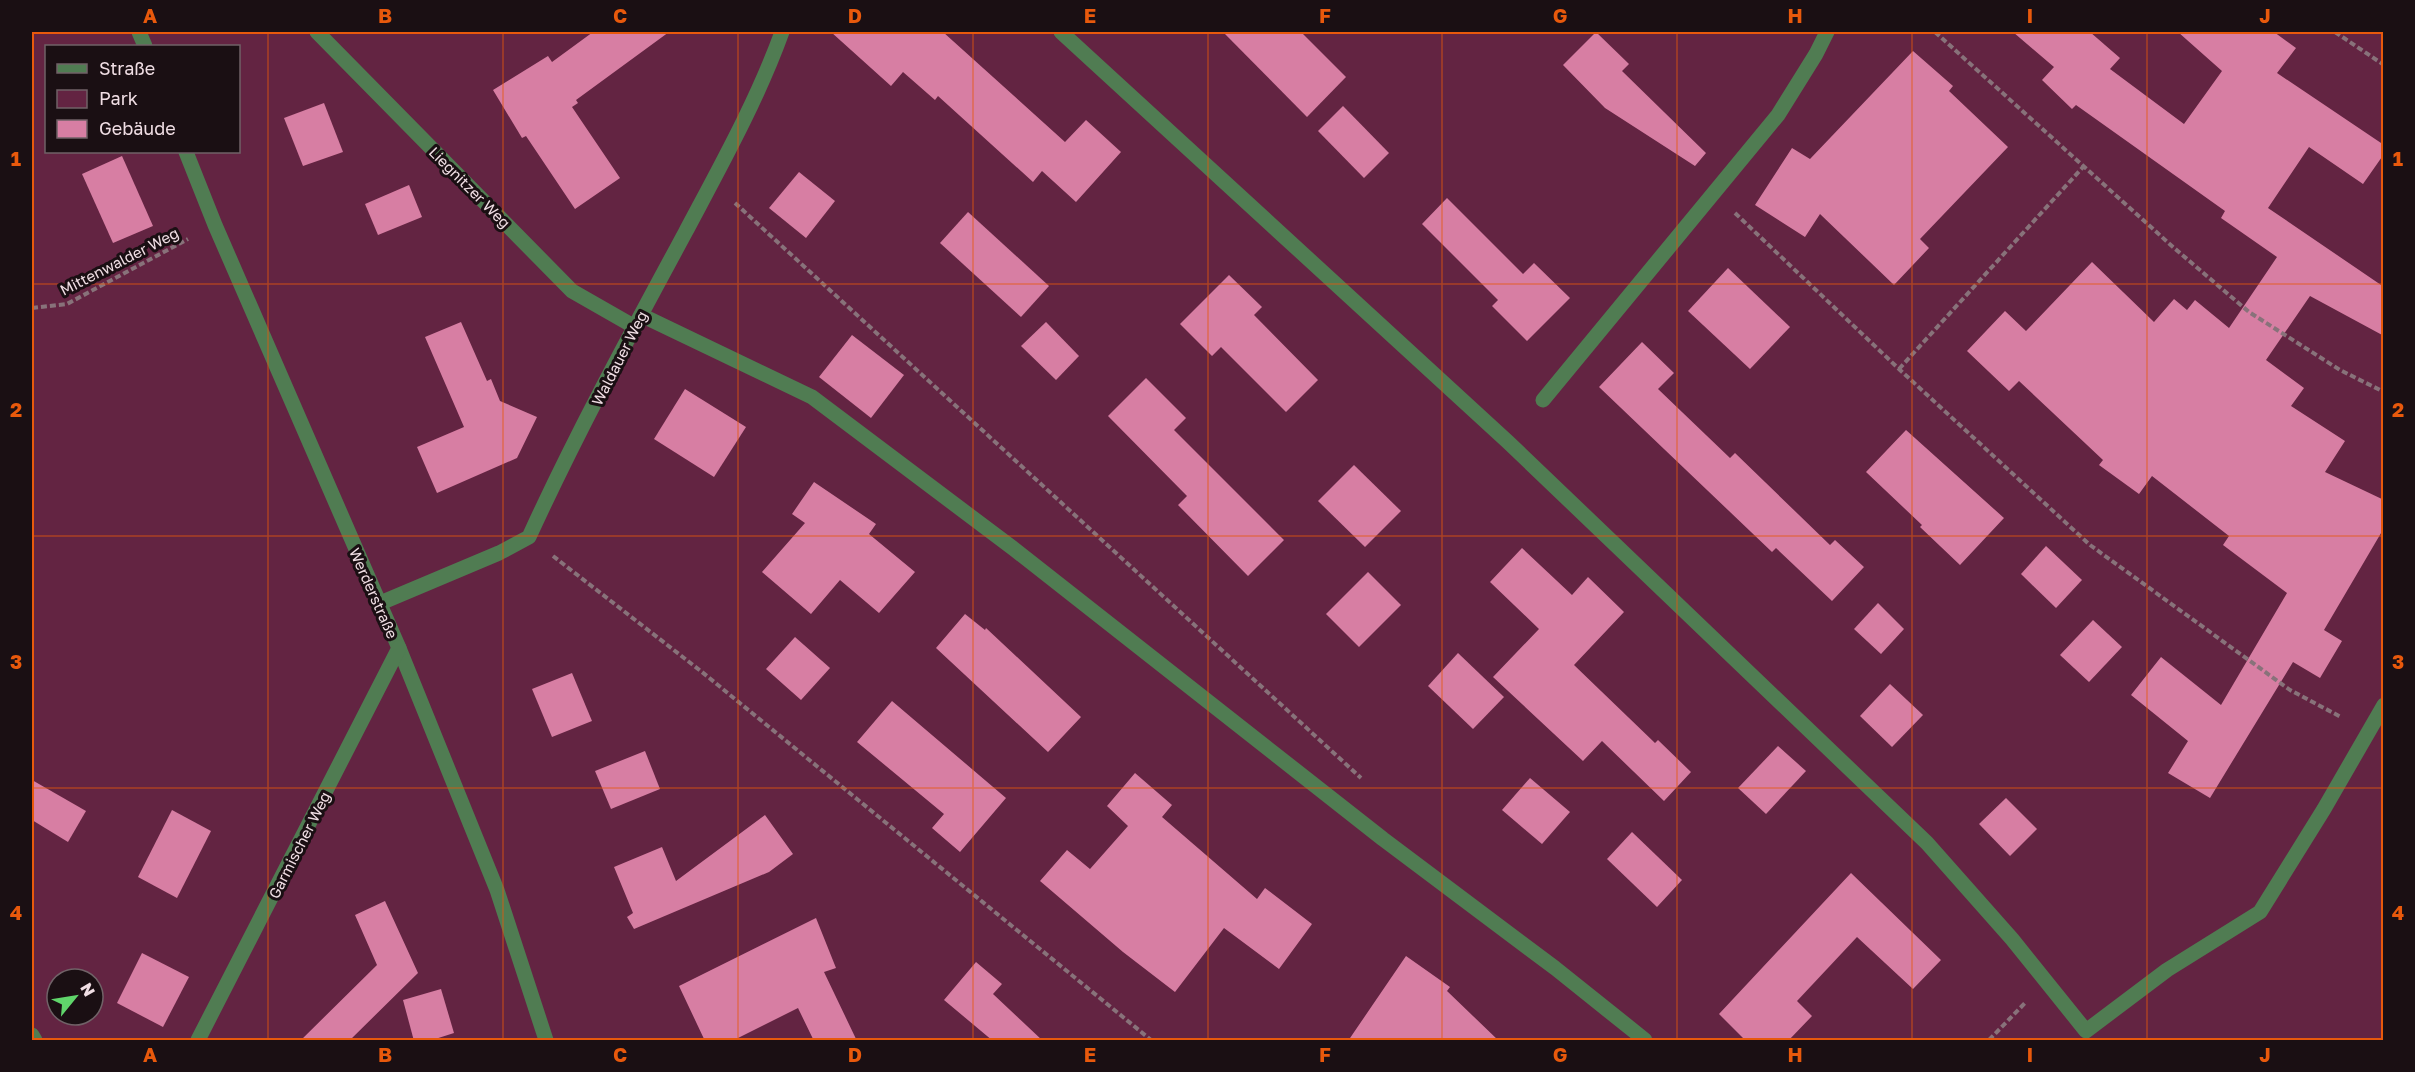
<svg xmlns="http://www.w3.org/2000/svg" width="2415" height="1072" viewBox="0 0 2415 1072" font-family="'Golos Text',sans-serif">
	<rect width="100%" height="100%" fill="#3a212b"/>
	<path fill="#632442" fill-rule="evenodd" d="M 32,32 L 2383,32 L 2383,1037 L 2380,1040 L 32,1040 ZM 46,46 L 238,46 L 238,152 L 46,152 ZM 57,979 L 93,979 L 93,1015 L 57,1015 Z"/>
	<g fill="#d77ea3">
		<path d="M 593,32 L 669,32 L 576,100 L 578,103 L 572,107 L 620,178 L 575,209 L 526,136 L 522,138 L 493,90 L 548,56 L 552,62 Z"/>
		<path d="M 831,32 L 943,32 L 1065,142 L 1086,120 L 1121,152 L 1076,202 L 1042,171 L 1033,182 L 938,96 L 935,100 L 903,72 L 891,86 Z"/>
		<path d="M 1223,32 L 1301,32 L 1346,77 L 1307,117 Z"/>
		<path d="M 1596,32 L 1629,64 L 1622,71 L 1706,153 L 1695,166 L 1605,108 L 1563,65 Z"/>
		<path d="M 2013,32 L 2090,32 L 2120,58 L 2110,69 L 2184,124 L 2222,71 L 2178,32 L 2274,32 L 2296,48 L 2277,73 L 2384,145 L 2384,154 L 2363,184 L 2309,147 L 2268,208 L 2384,287 L 2384,336 L 2310,296 L 2266,360 L 2304,388 L 2291,406 L 2345,441 L 2325,472 L 2384,500 L 2384,528 L 2324,630 L 2342,641 L 2320,678 L 2293,662 L 2210,798 L 2168,773 L 2188,741 L 2131,695 L 2161,657 L 2221,705 L 2287,593 L 2223,545 L 2229,536 L 2152,476 L 2139,494 L 2099,465 L 2103,460 L 2019,381 L 2009,391 L 1967,351 L 2005,311 L 2026,331 L 2092,262 L 2154,322 L 2174,299 L 2187,310 L 2195,300 L 2229,328 L 2277,257 L 2221,218 L 2225,211 L 2076,105 L 2072,109 L 2042,80 L 2054,67 Z"/>
		<path d="M 1913,51 L 1953,86 L 1949,91 L 2008,147 L 1920,239 L 1929,248 L 1894,285 L 1820,214 L 1805,237 L 1755,205 L 1792,148 L 1810,159 Z"/>
		<path d="M 324,103 L 343,152 L 303,166 L 284,118 Z"/>
		<path d="M 1343,106 L 1389,153 L 1364,178 L 1318,131 Z"/>
		<path d="M 122,156 L 153,226 L 113,243 L 82,174 Z"/>
		<path d="M 799,172 L 835,201 L 806,238 L 769,208 Z"/>
		<path d="M 409,185 L 422,217 L 378,235 L 365,204 Z"/>
		<path d="M 1447,198 L 1523,274 L 1534,263 L 1570,298 L 1527,341 L 1492,306 L 1498,300 L 1422,224 Z"/>
		<path d="M 968,212 L 1049,286 L 1021,317 L 940,243 Z"/>
		<path d="M 1728,268 L 1790,327 L 1750,369 L 1688,311 Z"/>
		<path d="M 1229,275 L 1262,307 L 1254,315 L 1318,380 L 1286,412 L 1221,347 L 1212,356 L 1180,324 Z"/>
		<path d="M 461,322 L 487,381 L 491,379 L 500,401 L 537,417 L 517,458 L 437,493 L 417,447 L 464,427 L 425,337 Z"/>
		<path d="M 1046,322 L 1079,356 L 1056,380 L 1021,346 Z"/>
		<path d="M 852,335 L 904,375 L 871,418 L 819,377 Z"/>
		<path d="M 1642,342 L 1674,373 L 1658,389 L 1730,458 L 1735,453 L 1830,545 L 1835,540 L 1864,567 L 1832,601 L 1776,548 L 1772,552 L 1599,387 Z"/>
		<path d="M 1146,378 L 1186,418 L 1174,430 L 1284,540 L 1248,576 L 1178,505 L 1187,496 L 1108,416 Z"/>
		<path d="M 685,389 L 746,427 L 714,477 L 654,439 Z"/>
		<path d="M 1906,430 L 2004,518 L 1960,565 L 1920,527 L 1922,525 L 1866,472 Z"/>
		<path d="M 1354,465 L 1401,511 L 1365,547 L 1318,501 Z"/>
		<path d="M 814,482 L 876,524 L 869,534 L 915,572 L 879,613 L 840,580 L 811,614 L 762,572 L 805,523 L 792,514 Z"/>
		<path d="M 2046,546 L 2082,580 L 2056,608 L 2021,574 Z"/>
		<path d="M 1522,548 L 1572,595 L 1588,577 L 1624,612 L 1574,665 L 1655,743 L 1658,740 L 1691,772 L 1664,801 L 1602,741 L 1583,761 L 1493,677 L 1539,629 L 1490,582 Z"/>
		<path d="M 1368,572 L 1401,605 L 1359,647 L 1326,614 Z"/>
		<path d="M 1878,603 L 1904,629 L 1881,654 L 1854,629 Z"/>
		<path d="M 965,614 L 985,630 L 986,628 L 1081,717 L 1048,752 L 936,648 Z"/>
		<path d="M 2093,620 L 2122,647 L 2089,682 L 2060,655 Z"/>
		<path d="M 795,637 L 830,668 L 801,700 L 766,669 Z"/>
		<path d="M 1458,653 L 1504,697 L 1473,729 L 1428,686 Z"/>
		<path d="M 572,673 L 592,721 L 552,737 L 532,689 Z"/>
		<path d="M 1890,684 L 1923,715 L 1892,747 L 1860,716 Z"/>
		<path d="M 892,701 L 1006,798 L 960,852 L 932,828 L 944,814 L 857,742 Z"/>
		<path d="M 1778,746 L 1806,771 L 1766,814 L 1738,788 Z"/>
		<path d="M 645,751 L 660,789 L 611,809 L 595,771 Z"/>
		<path d="M 1135,773 L 1172,805 L 1162,817 L 1257,899 L 1265,888 L 1312,924 L 1279,969 L 1224,928 L 1175,992 L 1123,952 L 1040,881 L 1067,850 L 1090,869 L 1128,826 L 1107,806 Z"/>
		<path d="M 1530,778 L 1570,812 L 1542,844 L 1502,810 Z"/>
		<path d="M 32,780 L 86,811 L 68,842 L 32,820 Z"/>
		<path d="M 2006,798 L 2037,829 L 2010,856 L 1979,824 Z"/>
		<path d="M 172,810 L 211,831 L 177,898 L 138,877 Z"/>
		<path d="M 765,815 L 793,854 L 769,872 L 634,929 L 627,917 L 633,913 L 614,867 L 662,847 L 676,881 Z"/>
		<path d="M 1632,832 L 1682,880 L 1657,907 L 1607,859 Z"/>
		<path d="M 1851,873 L 1941,960 L 1913,989 L 1857,937 L 1797,1001 L 1812,1016 L 1788,1041 L 1746,1041 L 1719,1014 Z"/>
		<path d="M 385,901 L 418,973 L 349,1041 L 300,1041 L 377,965 L 355,915 Z"/>
		<path d="M 816,918 L 836,968 L 824,972 L 857,1041 L 814,1041 L 798,1008 L 732,1041 L 705,1041 L 679,986 Z"/>
		<path d="M 142,953 L 189,977 L 163,1027 L 117,1003 Z"/>
		<path d="M 1406,956 L 1450,987 L 1447,991 L 1499,1041 L 1348,1041 Z"/>
		<path d="M 976,962 L 1002,984 L 993,994 L 1043,1041 L 993,1041 L 944,1000 Z"/>
		<path d="M 441,989 L 454,1033 L 429,1041 L 414,1041 L 403,1000 Z"/>
	</g>
	<g fill="none" stroke-linecap="round" stroke-linejoin="round">
		<g stroke="#88727a" stroke-width="4" stroke-dasharray="6 3" stroke-linecap="butt">
			<path d="M 1935,32 L 2173,247 L 2249,312 L 2340,370 L 2384,392"/>
			<path d="M 2335,32 L 2384,65"/>
			<path d="M 735,203 L 1361,778"/>
			<path d="M 1735,213 L 1899,369 L 2090,545 L 2290,690 L 2341,717"/>
			<path d="M 32,308 L 67,304 L 188,239"/>
			<path d="M 1899,369 L 2084,166"/>
			<path d="M 553,556 L 702,672 L 1151,1040"/>
			<path d="M 1989,1040 L 2025,1003"/>
		</g>
		<g stroke="#507c52" stroke-width="15">
			<path d="M 139,32 L 145,46"/>
			<path d="M 317,32 L 572,291 L 635,327"/>
			<path d="M 1061,32 L 1508,442 L 1927,843 L 2012,939 L 2086,1031 L 2167,970 L 2260,912 L 2324,809 L 2384,705"/>
			<path d="M 186,152 L 215,225 L 399,648 L 497,890 L 546,1040"/>
			<path d="M 641,315 L 812,397 L 1014,549 L 1383,839 L 1555,968 L 1645,1040"/>
			<path d="M 1543,400 L 1778,115 L 1816,54 L 1827,32"/>
			<path d="M 378,604 L 499,553 L 529,537 C 576,434 631,333 685,233 C 720,167 757,101 782,32"/>
			<path d="M 32,1035 L 35,1040"/>
			<path d="M 198,1040 L 399,648"/>
		</g>
	</g>
	<path fill="none" stroke="#e8590c" stroke-width="1.5" stroke-opacity="0.55" d="M 268,32 L 268,1040M 503,32 L 503,1040M 738,32 L 738,1040M 973,32 L 973,1040M 1208,32 L 1208,1040M 1442,32 L 1442,1040M 1677,32 L 1677,1040M 1912,32 L 1912,1040M 2147,32 L 2147,1040M 32,284 L 2384,284M 32,536 L 2384,536M 32,788 L 2384,788"/>
	<g text-anchor="middle" dominant-baseline="central" stroke-width="6" stroke-linejoin="round" paint-order="stroke">
		<g font-size="15" fill="#f0dee4" stroke="#1a0f13">
			<text transform="translate(470 187) rotate(45)">Liegnitzer Weg</text>
			<text transform="translate(119 261) rotate(-27)">Mittenwalder Weg</text>
			<text transform="translate(619 358) rotate(-63)">Waldauer Weg</text>
			<text transform="translate(374 593) rotate(66)">Werderstraße</text>
			<text transform="translate(299 845) rotate(-63)">Garmischer Weg</text>
		</g>
	</g>
	<rect width="2415" height="1072" fill="none" stroke="#1a0f13" stroke-width="66"/>
	<rect x="45" y="45" width="195" height="108" fill="#1a0f13" stroke="#706267" stroke-width="1.5"/>
	<rect x="57" y="64" width="30" height="9" fill="#507c52" stroke="#706267" stroke-width="1.5"/>
	<text x="99" y="75" font-size="18" fill="#f0dee4">Straße</text>
	<rect x="57" y="90" width="30" height="18" fill="#632442" stroke="#706267" stroke-width="1.5"/>
	<text x="99" y="105" font-size="18" fill="#f0dee4">Park</text>
	<rect x="57" y="120" width="30" height="18" fill="#d77ea3" stroke="#706267" stroke-width="1.5"/>
	<text x="99" y="135" font-size="18" fill="#f0dee4">Gebäude</text>
	<g transform="translate(75 997) rotate(60)"><circle r="28" fill="#1a0f13" stroke="#706267" stroke-width="1.5"/>
	<path d="M0-4.5L10 22L0 15L-10 22Z" fill="#60d56b"/>
	<text y="-9" font-size="16" font-weight="bold" text-anchor="middle" fill="#f0dee4">N</text>
	</g>
	<rect x="33" y="33" width="2349" height="1006" fill="none" stroke="#e8590c" stroke-width="2"/>
	<g font-size="20" text-anchor="middle" font-weight="bold" fill="#e8590c">
		<text x="150" y="23">A</text>
		<text x="385" y="23">B</text>
		<text x="620" y="23">C</text>
		<text x="855" y="23">D</text>
		<text x="1090" y="23">E</text>
		<text x="1325" y="23">F</text>
		<text x="1560" y="23">G</text>
		<text x="1795" y="23">H</text>
		<text x="2030" y="23">I</text>
		<text x="2265" y="23">J</text>
		<text x="16" y="166">1</text>
		<text x="2398" y="166">1</text>
		<text x="16" y="417">2</text>
		<text x="2398" y="417">2</text>
		<text x="16" y="669">3</text>
		<text x="2398" y="669">3</text>
		<text x="16" y="920">4</text>
		<text x="2398" y="920">4</text>
		<text x="150" y="1062">A</text>
		<text x="385" y="1062">B</text>
		<text x="620" y="1062">C</text>
		<text x="855" y="1062">D</text>
		<text x="1090" y="1062">E</text>
		<text x="1325" y="1062">F</text>
		<text x="1560" y="1062">G</text>
		<text x="1795" y="1062">H</text>
		<text x="2030" y="1062">I</text>
		<text x="2265" y="1062">J</text>
	</g>
</svg>
